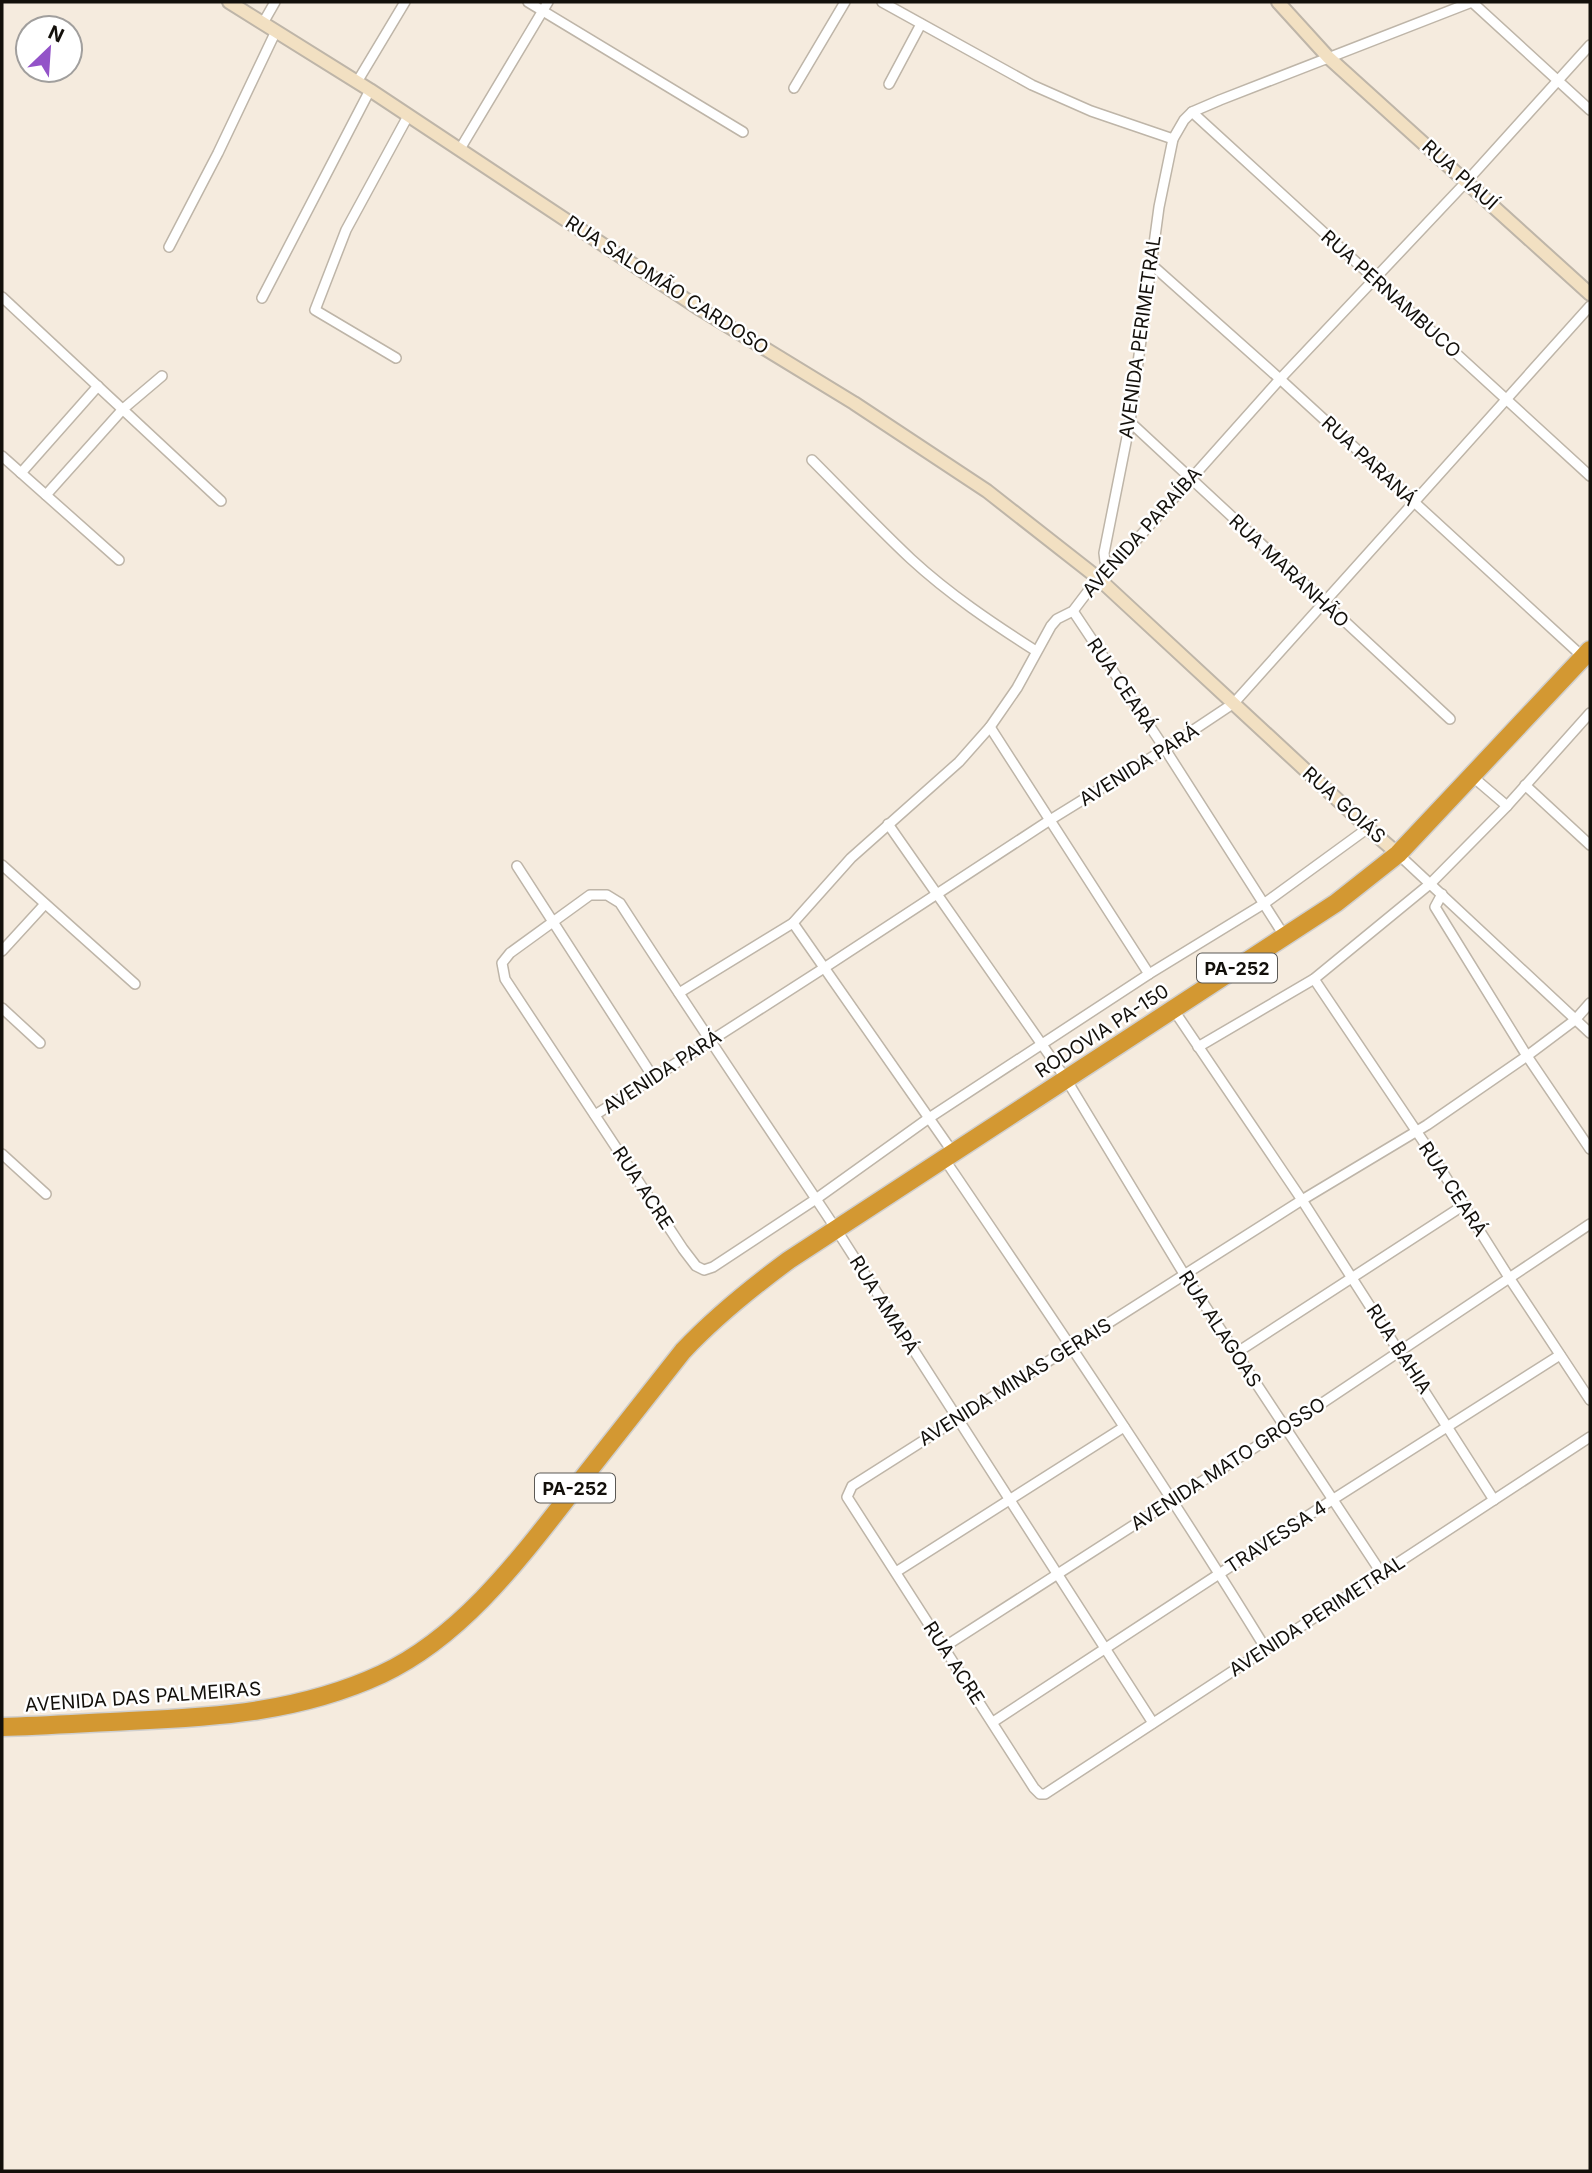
<svg xmlns="http://www.w3.org/2000/svg" width="1592" height="2173" viewBox="0 0 1592 2173" font-family="Inter,sans-serif">
	<rect width="100%" height="100%" fill="#f5ebde"/>
	<g fill="none" stroke-linecap="round" stroke-linejoin="round">
		<defs>
			<g id="street">
				<path d="M 528,2 L 743,132"/>
				<path d="M 882,2 L 1032,85 L 1091,111 L 1173,139"/>
				<path d="M 1472,2 L 1590,110"/>
				<path d="M 263,23 L 275,2"/>
				<path d="M 357,82 L 405,2"/>
				<path d="M 889,84 L 921,24"/>
				<path d="M 794,88 L 845,2"/>
				<path d="M 1192,112 L 1590,476"/>
				<path d="M 460,149 L 548,2"/>
				<path d="M 169,247 L 218,153 L 276,31"/>
				<path d="M 1152,265 L 1280,379 L 1583,657"/>
				<path d="M 2,297 L 221,501"/>
				<path d="M 262,298 L 370,90"/>
				<path d="M 396,358 L 315,310 L 346,230 L 408,116"/>
				<path d="M 1130,422 L 1450,719"/>
				<path d="M 2,456 L 119,560"/>
				<path d="M 812,460 C 845,493 877,527 911,559 C 949,594 992,623 1036,651"/>
				<path d="M 21,473 L 98,386"/>
				<path d="M 46,495 L 123,409 L 162,376"/>
				<path d="M 1106,569 L 1104,553 L 1130,422 L 1159,207 L 1173,139 L 1184,120 L 1192,112 L 1220,100 L 1472,2"/>
				<path d="M 1073,611 L 1165,749 L 1285,937"/>
				<path d="M 990,727 L 1149,974"/>
				<path d="M 1473,777 L 1507,806"/>
				<path d="M 1525,785 L 1590,845"/>
				<path d="M 888,824 L 1066,1079 L 1184,1274 L 1382,1574"/>
				<path d="M 1398,854 L 1590,1033"/>
				<path d="M 2,865 L 135,984"/>
				<path d="M 517,866 L 653,1077"/>
				<path d="M 1442,894 L 1435,907 L 1527,1056 L 1590,1149"/>
				<path d="M 793,923 L 954,1154"/>
				<path d="M 2,951 L 45,904"/>
				<path d="M 1314,979 L 1423,1141 L 1510,1279 L 1590,1400"/>
				<path d="M 679,993 L 793,923 L 851,858 L 959,762 L 990,727 L 1017,688 L 1051,626 L 1057,619 L 1073,611 L 1098,578 L 1132,545 L 1280,379 L 1467,181 L 1590,45"/>
				<path d="M 1590,1003 L 1575,1020 L 1527,1056 L 1427,1125 L 1302,1200 L 852,1486 L 847,1497 L 1034,1788 L 1040,1794 L 1045,1794 L 1590,1437"/>
				<path d="M 2,1008 L 40,1043"/>
				<path d="M 1173,1009 L 1302,1200 L 1494,1500"/>
				<path d="M 1198,1047 L 1314,979 L 1431,883 L 1507,806 L 1590,713"/>
				<path d="M 595,1115 L 824,968 L 1050,820 L 1165,749 L 1234,703 L 1590,306"/>
				<path d="M 2,1154 L 46,1194"/>
				<path d="M 945,1160 C 1054,1321 1164,1483 1266,1649"/>
				<path d="M 1236,1353 L 1464,1205"/>
				<path d="M 896,1572 L 1124,1427"/>
				<path d="M 944,1647 L 1285,1428 L 1590,1224"/>
				<path d="M 993,1722 L 1332,1500 L 1560,1355"/>
				<path d="M 1153,1723 L 836,1229 C 764,1121 691,1013 620,903 L 607,895 L 590,895 L 510,953 L 502,963 L 505,979 L 683,1249 L 696,1266 L 704,1270 L 713,1267 L 816,1199 L 929,1118 L 1149,974 L 1265,903 L 1368,828"/>
			</g>
			<g id="secondary">
				<path d="M 229,2 L 370,90 L 700,309 L 854,403 L 987,491 L 1098,578 L 1368,828 L 1398,854"/>
				<path d="M 1278,2 L 1328,57 L 1590,294"/>
			</g>
			<path id="highway" d="M 2,1727 C 44,1726 86,1723 129,1721 C 218,1717 300,1712 382,1674 C 463,1636 521,1557 575,1488 C 611,1443 647,1397 683,1351 C 716,1316 751,1288 789,1260 L 1336,903 L 1398,854 L 1590,650"/>
		</defs>
		<use href="#street" stroke="#beb5a8" stroke-width="12"/>
		<use href="#secondary" stroke="#beb5a8" stroke-width="16"/>
		<use href="#highway" stroke="#d0cfce" stroke-width="21"/>
		<use href="#street" stroke="#fff" stroke-width="9"/>
		<use href="#secondary" stroke="#f2e0c2" stroke-width="12"/>
		<use href="#highway" stroke="#d39832" stroke-width="18"/>
	</g>
	<g text-anchor="middle" dominant-baseline="central" stroke-width="5" stroke-linejoin="round" paint-order="stroke">
		<g fill="#fff" stroke="#5a5854" stroke-width="2">
			<rect x="1197" y="953.5" width="80" height="29" rx="5"/>
			<rect x="535" y="1473.5" width="80" height="29" rx="5"/>
		</g>
		<g font-size="18" font-weight="bold" fill="#13100b">
			<text x="1237" y="968">PA-252</text>
			<text x="575" y="1488">PA-252</text>
		</g>
		<g font-size="19" fill="#13100b" stroke="#fff">
			<text transform="translate(1460 175) rotate(42)">RUA PIAUÍ</text>
			<text transform="translate(667 285) rotate(33)">RUA SALOMÃO CARDOSO</text>
			<text transform="translate(1391 294) rotate(42)">RUA PERNAMBUCO</text>
			<text transform="translate(1140 337) rotate(-82)">AVENIDA PERIMETRAL</text>
			<text transform="translate(1369 461) rotate(43)">RUA PARANÁ</text>
			<text transform="translate(1142 532) rotate(-48)">AVENIDA PARAÍBA</text>
			<text transform="translate(1289 571) rotate(43)">RUA MARANHÃO</text>
			<text transform="translate(1122 685) rotate(56)">RUA CEARÁ</text>
			<text transform="translate(1139 765) rotate(-32)">AVENIDA PARÁ</text>
			<text transform="translate(1344 805) rotate(42)">RUA GOIÁS</text>
			<text transform="translate(1102 1031) rotate(-33)">RODOVIA PA-150</text>
			<text transform="translate(662 1072) rotate(-33)">AVENIDA PARÁ</text>
			<text transform="translate(643 1188) rotate(57)">RUA ACRE</text>
			<text transform="translate(1453 1189) rotate(57)">RUA CEARÁ</text>
			<text transform="translate(884 1305) rotate(58)">RUA AMAPÁ</text>
			<text transform="translate(1220 1329) rotate(57)">RUA ALAGOAS</text>
			<text transform="translate(1399 1349) rotate(57)">RUA BAHIA</text>
			<text transform="translate(1015 1382) rotate(-32)">AVENIDA MINAS GERAIS</text>
			<text transform="translate(1228 1464) rotate(-33)">AVENIDA MATO GROSSO</text>
			<text transform="translate(1276 1537) rotate(-33)">TRAVESSA 4</text>
			<text transform="translate(1317 1616) rotate(-33)">AVENIDA PERIMETRAL</text>
			<text transform="translate(954 1663) rotate(57)">RUA ACRE</text>
			<text transform="translate(143 1697) rotate(-4)">AVENIDA DAS PALMEIRAS</text>
		</g>
	</g>
	<rect width="1592" height="2173" fill="none" stroke="#13100b" stroke-width="7"/>
	<g transform="translate(49 49) rotate(25)"><circle r="33" fill="#ffffff" stroke="#a19f9d" stroke-width="2"/>
	<path d="M0-5L12 26L0 18L-12 26Z" fill="#9353c8"/>
	<text y="-10" font-size="19" font-weight="bold" text-anchor="middle" fill="#13100b">N</text>
	</g>
</svg>
